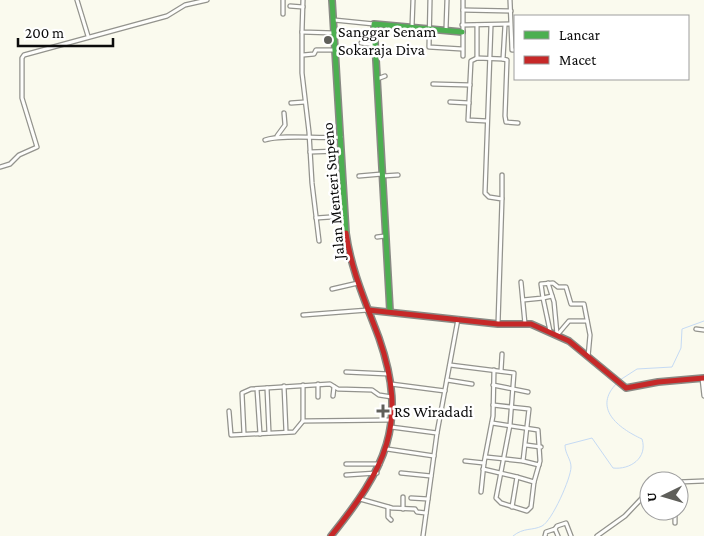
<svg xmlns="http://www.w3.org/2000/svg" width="704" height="536" viewBox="0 0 704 536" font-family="'Crimson Pro',serif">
	<rect width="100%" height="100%" fill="#fafaee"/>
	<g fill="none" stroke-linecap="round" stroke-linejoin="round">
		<g stroke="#c5daf4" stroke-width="1">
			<path d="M 620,380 L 637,369 L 672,367 L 681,348 L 682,329 L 704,321"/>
			<path d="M 513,536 C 524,527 532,531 542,526 C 552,521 571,478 571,467 C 571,459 565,454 565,445 L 592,438 L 613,468 C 630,470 648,458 642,439 C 618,428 592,408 617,383"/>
		</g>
		<defs>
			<g id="street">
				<path d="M 77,0 L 88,36"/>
				<path d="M 303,0 L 302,32 L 334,33"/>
				<path d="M 430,0 L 429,47 L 462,49"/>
				<path d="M 510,0 L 512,50 L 515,50"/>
				<path d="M 290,6 L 303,7"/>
				<path d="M 463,10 L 511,11"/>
				<path d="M 283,14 L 283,0"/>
				<path d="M 334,20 L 374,24"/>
				<path d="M 462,25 L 510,24"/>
				<path d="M 491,25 L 485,193 L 489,197 L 502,199 L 498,324"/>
				<path d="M 505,25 L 503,59 L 507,60 L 505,116 L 506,122 L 518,123"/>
				<path d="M 412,27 L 413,0"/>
				<path d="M 446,29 L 447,0"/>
				<path d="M 302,32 L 302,73 L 309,132 L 312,183 L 319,241"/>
				<path d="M 361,43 L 375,45"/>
				<path d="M 303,55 L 314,54 L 316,50 L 335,50"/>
				<path d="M 463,56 L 463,0"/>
				<path d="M 477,58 L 477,25"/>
				<path d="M 377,79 L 385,76"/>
				<path d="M 433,84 L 470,85"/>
				<path d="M 450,102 L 469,103"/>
				<path d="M 291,103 L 305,102"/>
				<path d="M 487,121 L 468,120 L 471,61 L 477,58 L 503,59"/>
				<path d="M 277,136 L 285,125 L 284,113"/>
				<path d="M 265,140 C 284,134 319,139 341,137"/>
				<path d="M 310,152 L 340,151"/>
				<path d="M 0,167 L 10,164 L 19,155 L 37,147 L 22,98 L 22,58 L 24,55 L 167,16 L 185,5 L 207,0"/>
				<path d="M 359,176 L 382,174"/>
				<path d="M 382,176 L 398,175"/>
				<path d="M 502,198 L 502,175"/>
				<path d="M 316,218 L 345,216"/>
				<path d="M 377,237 L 385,236"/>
				<path d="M 521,282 L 525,324"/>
				<path d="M 548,283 L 554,302 L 557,334"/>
				<path d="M 332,289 L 358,283"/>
				<path d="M 523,300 L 543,298 L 541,284 L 553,283 L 558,287 L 566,287 L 571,304 L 584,304 L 590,335 L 588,357"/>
				<path d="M 303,315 L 368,310"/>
				<path d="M 696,329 L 704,330"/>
				<path d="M 550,331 L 543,298 L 552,296"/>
				<path d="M 558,334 L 569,321 L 587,321"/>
				<path d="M 450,365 L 514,373 L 510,425 L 496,498 L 501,503 L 527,511 L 531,507 L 534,482 L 517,477"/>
				<path d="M 501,371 L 502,354"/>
				<path d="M 346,372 L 389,374"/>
				<path d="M 702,378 L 704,396"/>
				<path d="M 447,380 L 472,384"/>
				<path d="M 391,384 L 445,391"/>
				<path d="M 303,385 L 303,421"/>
				<path d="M 493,385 L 528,392"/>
				<path d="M 284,386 L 286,432"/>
				<path d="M 267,388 L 269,433"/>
				<path d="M 257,389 L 260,434"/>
				<path d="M 333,396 L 334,387"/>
				<path d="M 318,397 L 318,384"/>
				<path d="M 229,411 L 231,435 L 294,432 L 303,421 L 391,420"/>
				<path d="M 492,423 L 538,430 L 540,461 L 534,482"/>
				<path d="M 391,427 L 437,433"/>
				<path d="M 244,434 L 242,393 L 251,389 L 330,384 L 338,389 L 372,390 L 379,395 L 392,397"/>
				<path d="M 526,445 L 541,447"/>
				<path d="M 387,449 L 434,456"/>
				<path d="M 486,457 L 523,461 L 529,409 L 493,405"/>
				<path d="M 465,461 L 484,463 L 493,416 L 494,370"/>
				<path d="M 523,461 L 539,465"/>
				<path d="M 346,464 L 380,464"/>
				<path d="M 483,469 L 517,477 L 512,507"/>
				<path d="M 401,473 L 431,476"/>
				<path d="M 346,475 L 377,473"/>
				<path d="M 679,482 L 704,481"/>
				<path d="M 481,492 L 484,463"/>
				<path d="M 403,497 L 403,509"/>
				<path d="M 411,498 L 428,499"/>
				<path d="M 360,499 L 392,508 L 415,509 L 417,512 L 426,513"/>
				<path d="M 388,507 L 388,517 L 391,520"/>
				<path d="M 675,523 L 675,511"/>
				<path d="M 555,529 L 557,526 L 566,523 L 571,536"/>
				<path d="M 423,536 L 437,433 L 458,319"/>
				<path d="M 545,536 L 546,532 L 555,529 L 558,536"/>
				<path d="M 597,536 L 625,516 L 643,497 L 649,496"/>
			</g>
			<g id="fast">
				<path d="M 332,0 L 346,233"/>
				<path d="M 390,311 L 374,24 L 462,32"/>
			</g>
			<g id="jam">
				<path d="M 368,310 L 498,324 L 531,324 L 569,341 L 626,388 L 658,382 L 704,378"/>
				<path d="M 331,536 C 385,469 409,424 379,338 C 366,303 351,270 346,233"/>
			</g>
		</defs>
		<use href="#street" stroke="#93938d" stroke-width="5.5"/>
		<use href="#fast" stroke="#898984" stroke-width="8"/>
		<use href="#jam" stroke="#898984" stroke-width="8"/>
		<use href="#street" stroke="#fefefc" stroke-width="3"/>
		<use href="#fast" stroke="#4caf50" stroke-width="5"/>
		<use href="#jam" stroke="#c62828" stroke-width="5"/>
	</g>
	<g fill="#5f5f5a" stroke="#fff" stroke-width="2">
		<circle cx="328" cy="40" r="5"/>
		<path d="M380.5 403.5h5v5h5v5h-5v5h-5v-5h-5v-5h5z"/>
	</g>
	<g text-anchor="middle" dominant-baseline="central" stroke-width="5" stroke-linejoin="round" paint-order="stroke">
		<g font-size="16" fill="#0b0b0b" stroke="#fff" text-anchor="start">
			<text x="338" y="31">Sanggar Senam<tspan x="338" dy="18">Sokaraja Diva</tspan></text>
			<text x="394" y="411">RS Wiradadi</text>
		</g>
		<g font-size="16" fill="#0b0b0b" stroke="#fff">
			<text transform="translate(333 191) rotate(-95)">Jalan Menteri Supeno</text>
		</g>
	</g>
	<rect x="514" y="15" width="175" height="65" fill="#ffffff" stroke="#9d9d9d"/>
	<rect x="524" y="31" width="25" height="8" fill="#4caf50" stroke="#9d9d9d"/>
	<text x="559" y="40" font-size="15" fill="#0b0b0b">Lancar</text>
	<rect x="524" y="56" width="25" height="8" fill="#c62828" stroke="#9d9d9d"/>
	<text x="559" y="65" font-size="15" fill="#0b0b0b">Macet</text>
	<g transform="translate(664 496) rotate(265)"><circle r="24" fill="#ffffff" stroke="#9d9d9d"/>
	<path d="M0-4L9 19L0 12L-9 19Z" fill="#5f5f5a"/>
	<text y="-8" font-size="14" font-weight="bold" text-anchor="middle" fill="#0b0b0b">U</text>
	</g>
	<path d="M18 38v8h95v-8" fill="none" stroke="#0b0b0b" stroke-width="2.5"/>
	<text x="25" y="38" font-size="15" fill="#0b0b0b" stroke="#ffffff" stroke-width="4" paint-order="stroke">200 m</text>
</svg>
